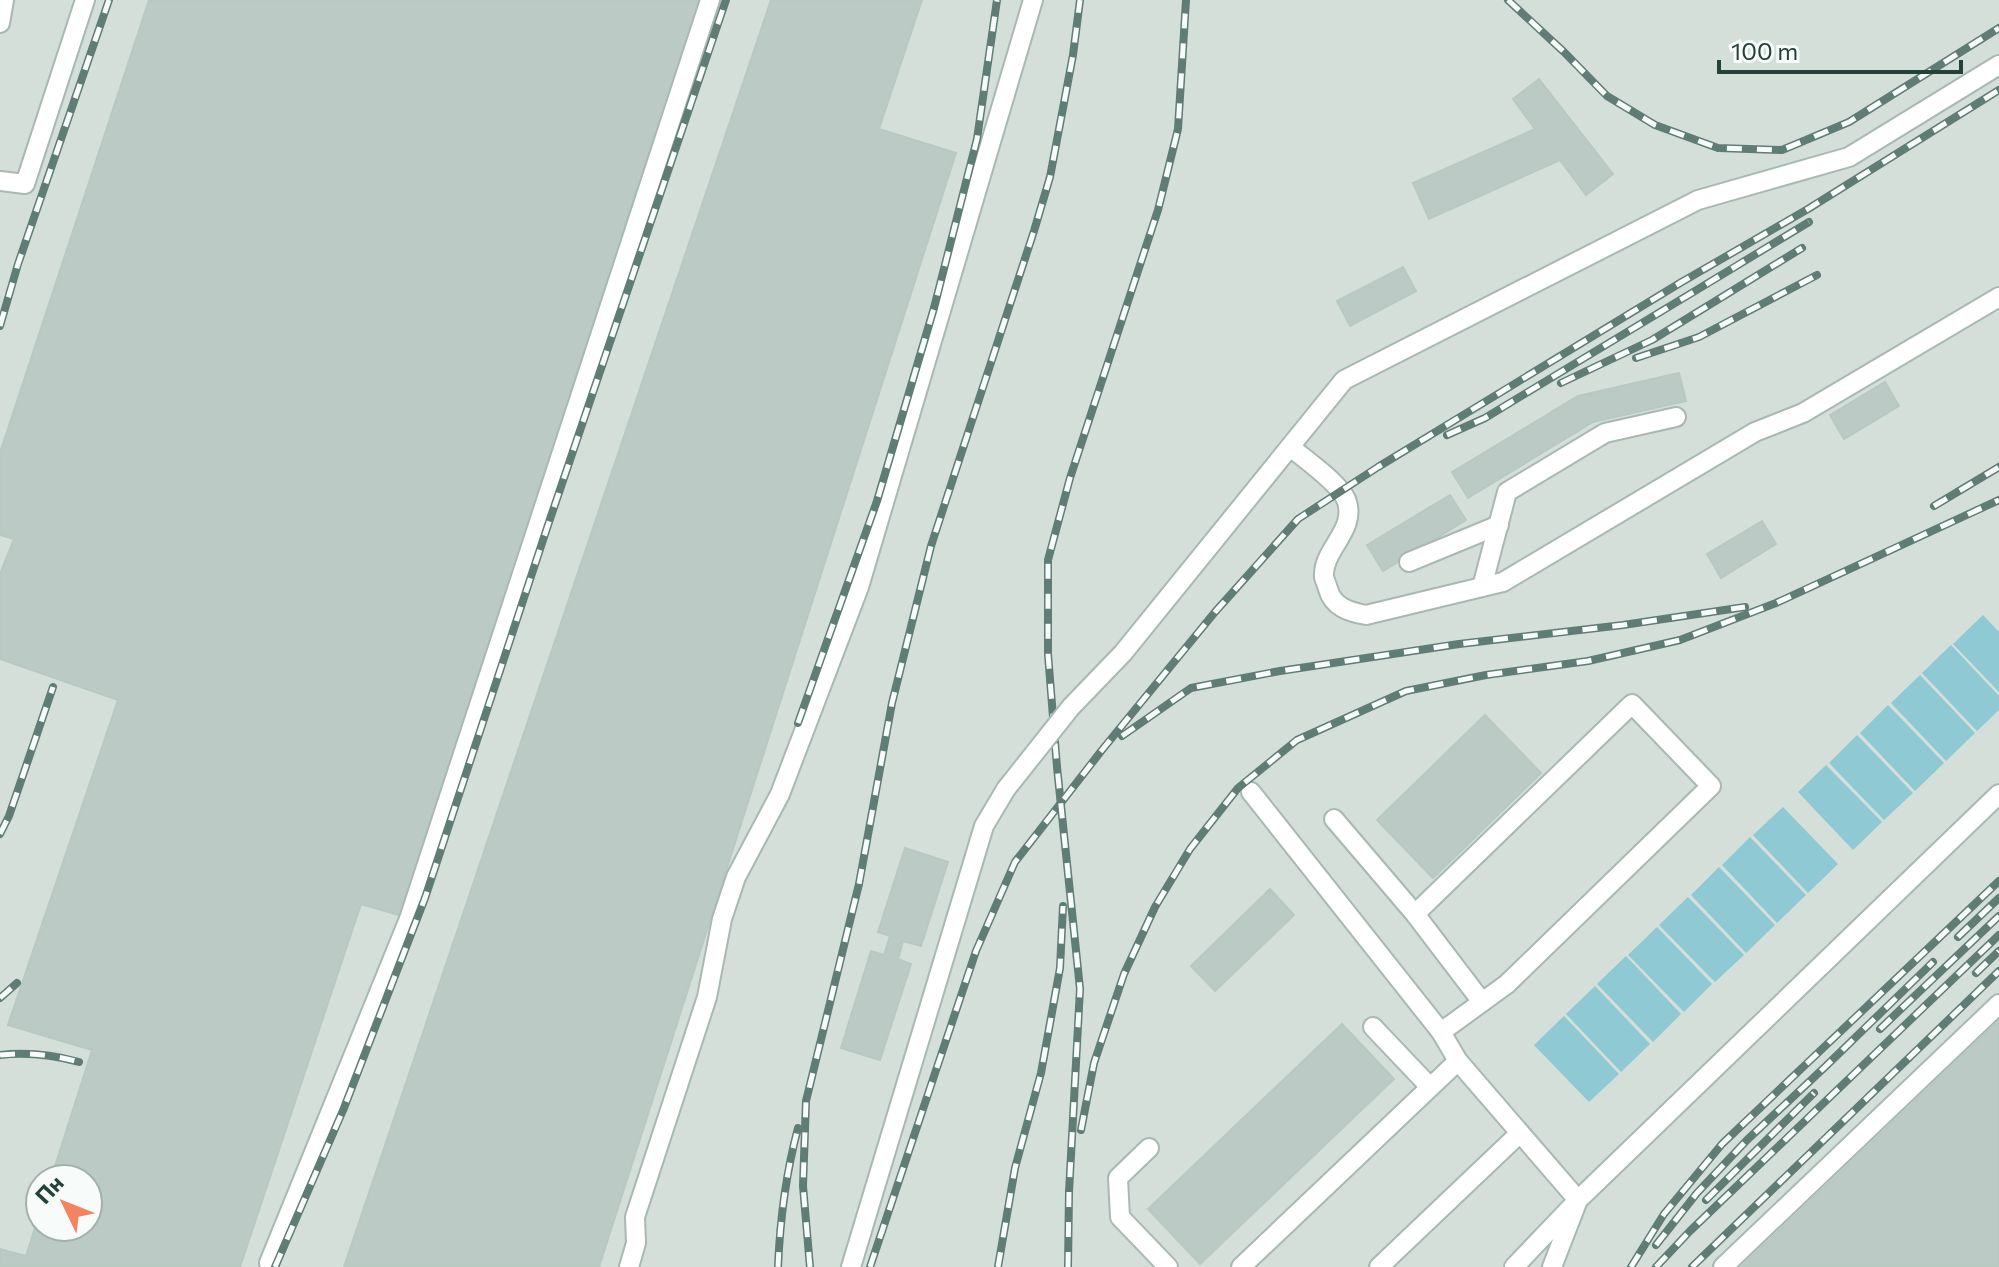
<svg xmlns="http://www.w3.org/2000/svg" width="1999" height="1267" viewBox="0 0 1999 1267" font-family="Commissioner,sans-serif">
	<rect width="100%" height="100%" fill="#e6efeb"/>
	<path fill="#d4dfda" fill-rule="evenodd" d="M 0,0 L 1999,0 L 1999,1267 L 0,1267 ZM 40,1179 L 88,1179 L 88,1227 L 40,1227 Z"/>
	<g fill="#8ec9d4">
		<path d="M 1983,615 L 1999,632 L 1999,692 L 1953,644 Z"/>
		<path d="M 1951,645 L 1999,696 L 1999,710 L 1977,731 L 1922,673 Z"/>
		<path d="M 1920,675 L 1975,733 L 1946,761 L 1891,703 Z"/>
		<path d="M 1888,705 L 1944,763 L 1915,791 L 1860,733 Z"/>
		<path d="M 1857,735 L 1913,793 L 1884,820 L 1829,763 Z"/>
		<path d="M 1826,765 L 1882,822 L 1853,850 L 1798,792 Z"/>
		<path d="M 1783,807 L 1838,864 L 1808,893 L 1753,835 Z"/>
		<path d="M 1750,837 L 1806,895 L 1777,923 L 1722,865 Z"/>
		<path d="M 1719,867 L 1775,925 L 1746,953 L 1691,895 Z"/>
		<path d="M 1688,897 L 1744,955 L 1715,982 L 1659,925 Z"/>
		<path d="M 1657,927 L 1712,984 L 1684,1012 L 1628,955 Z"/>
		<path d="M 1626,956 L 1681,1014 L 1653,1042 L 1597,984 Z"/>
		<path d="M 1595,986 L 1650,1044 L 1621,1072 L 1566,1014 Z"/>
		<path d="M 1564,1016 L 1619,1074 L 1589,1102 L 1534,1045 Z"/>
	</g>
	<g fill="#bbcac4" stroke="#b8c9c2" stroke-width="2">
		<path d="M 149,0 L 700,0 L 402,916 L 361,904 L 240,1267 L 0,1267 L 0,1249 L 26,1256 L 40,1212 L 40,1227 L 88,1227 L 88,1179 L 51,1179 L 92,1050 L 8,1025 L 118,700 L 0,659 L 0,574 L 14,539 L 0,535 L 0,453 Z"/>
		<path d="M 771,0 L 922,0 L 879,129 L 956,153 L 599,1267 L 344,1267 Z"/>
		<path d="M 1539,79 L 1613,174 L 1586,195 L 1560,160 L 1429,219 L 1413,183 L 1535,129 L 1513,99 Z"/>
		<path d="M 1403,267 L 1416,291 L 1350,326 L 1337,301 Z"/>
		<path d="M 1679,373 L 1686,401 L 1593,422 L 1468,498 L 1452,472 L 1578,396 Z"/>
		<path d="M 1885,382 L 1899,406 L 1844,439 L 1830,415 Z"/>
		<path d="M 1450,495 L 1466,520 L 1383,571 L 1367,545 Z"/>
		<path d="M 1762,521 L 1776,544 L 1721,578 L 1707,554 Z"/>
		<path d="M 1485,715 L 1541,773 L 1433,878 L 1377,820 Z"/>
		<path d="M 905,848 L 948,862 L 921,946 L 903,941 L 898,959 L 911,964 L 880,1060 L 841,1048 L 871,951 L 884,955 L 890,936 L 878,932 Z"/>
		<path d="M 1270,889 L 1294,915 L 1215,991 L 1191,966 Z"/>
		<path d="M 1999,1021 L 1999,1267 L 1741,1267 Z"/>
		<path d="M 1342,1024 L 1394,1079 L 1200,1264 L 1148,1209 Z"/>
	</g>
	<g fill="none" stroke-linecap="round" stroke-linejoin="round">
		<defs>
			<g id="minor">
				<path d="M 0,23 L 4,0"/>
				<path d="M 0,181 L 25,184 L 85,0"/>
				<path d="M 1290,447 C 1305,459 1342,485 1347,502 C 1356,531 1322,550 1324,577 C 1325,581 1327,585 1328,589 C 1333,607 1349,612 1366,615 L 1503,582 L 1755,432 L 1803,413 L 1999,297"/>
				<path d="M 1409,562 L 1499,525"/>
				<path d="M 1482,587 L 1507,492 L 1605,433 L 1676,417"/>
				<path d="M 1071,707 L 1123,653 L 1344,380 L 1698,200 L 1849,157 L 1999,65"/>
				<path d="M 1251,792 L 1441,1032 L 1458,1061 L 1578,1200 L 1552,1267"/>
				<path d="M 1334,819 L 1415,914 L 1482,1002"/>
				<path d="M 1415,914 L 1632,704 L 1711,786 L 1507,984 L 1441,1032"/>
				<path d="M 1373,1027 L 1430,1087"/>
				<path d="M 1149,1148 L 1118,1178 L 1120,1217 L 1168,1267"/>
				<path d="M 269,1263 L 409,919 L 710,0"/>
				<path d="M 629,1267 L 636,1243 L 635,1217 L 707,997 L 722,919 L 736,877 L 780,794 L 859,587 L 1033,0"/>
				<path d="M 851,1267 L 984,826 L 1006,789"/>
				<path d="M 1241,1267 L 1458,1061"/>
				<path d="M 1379,1267 L 1520,1133"/>
				<path d="M 1514,1267 L 1578,1200 L 1999,794"/>
				<path d="M 1723,1267 L 1999,1004"/>
			</g>
		</defs>
		<use href="#minor" stroke="#a8b8b2" stroke-width="22"/>
		<use href="#minor" stroke="#fff" stroke-width="18"/>
		<defs>
			<g id="rail">
				<path d="M 1508,0 L 1564,52 L 1607,96 L 1655,125 L 1718,148 L 1782,150 L 1849,122 L 1999,28"/>
				<path d="M 0,326 L 18,264 L 109,0"/>
				<path d="M 1636,358 L 1699,337 L 1817,275"/>
				<path d="M 1561,383 L 1652,340 L 1802,248"/>
				<path d="M 1447,435 L 1485,418 L 1809,222"/>
				<path d="M 1934,506 L 1999,467"/>
				<path d="M 798,723 L 877,501 L 934,308 L 977,139 L 997,0"/>
				<path d="M 1122,736 L 1191,688 L 1280,671 L 1459,644 L 1623,625 L 1745,607"/>
				<path d="M 0,834 L 9,816 L 53,687"/>
				<path d="M 1958,937 L 1999,898"/>
				<path d="M 1976,973 L 1999,951"/>
				<path d="M 0,998 L 17,983"/>
				<path d="M 1880,1029 L 1999,916"/>
				<path d="M 0,1055 C 27,1052 53,1055 79,1062"/>
				<path d="M 1081,1130 L 1094,1063 L 1124,974 L 1155,907 L 1190,849 L 1238,788 L 1297,740 L 1406,691 L 1486,675 L 1588,661 L 1680,640 L 1776,603 L 1999,500"/>
				<path d="M 1706,1200 L 1814,1093"/>
				<path d="M 1656,1245 L 1697,1193 L 1747,1140 L 1826,1066 L 1933,962"/>
				<path d="M 275,1267 L 344,1108 L 425,898 L 548,525 L 726,0"/>
				<path d="M 778,1267 C 780,1220 786,1173 798,1128"/>
				<path d="M 810,1267 L 803,1186 L 806,1101 L 859,884 L 892,703 L 931,546 L 1034,231 L 1050,177 L 1073,55 L 1080,0"/>
				<path d="M 870,1267 L 976,951 L 1015,862 L 1102,750 L 1215,612 L 1298,519 L 1378,467 L 1680,283 L 1808,209 L 1999,90"/>
				<path d="M 998,1267 L 1015,1168 L 1041,1073 L 1060,968 L 1063,906"/>
				<path d="M 1068,1267 L 1069,1192 L 1080,989 L 1057,767 L 1048,654 L 1048,560 L 1070,478 L 1158,210 L 1178,129 L 1186,0"/>
				<path d="M 1631,1267 L 1664,1214 L 1722,1144 L 1999,881"/>
				<path d="M 1656,1267 L 1690,1231 L 1999,935"/>
				<path d="M 1692,1267 L 1999,971"/>
			</g>
		</defs>
		<use href="#rail" stroke="#5f7d75" stroke-width="8"/>
		<use href="#rail" stroke="#f7fbf9" stroke-width="5" stroke-dasharray="15" stroke-linecap="butt"/>
		<defs>
			<path id="minor-bridge" d="M 1006,789 L 1071,707"/>
		</defs>
		<use href="#minor-bridge" stroke="#a8b8b2" stroke-width="22" stroke-linecap="butt"/>
		<use href="#minor-bridge" stroke="#fff" stroke-width="18"/>
	</g>
	<g transform="translate(64 1203) rotate(313)"><circle r="38" fill="#f7fbf9" stroke="#a3b1ad" stroke-width="2"/>
	<path d="M0-6L14 30L0 20L-14 30Z" fill="#f4845f"/>
	<text y="-12" font-size="22" font-weight="bold" text-anchor="middle" fill="#24423a">Пн</text>
	</g>
	<path d="M1719 60v12h242v-12" fill="none" stroke="#24423a" stroke-width="4"/>
	<text x="1731" y="60" font-size="24" fill="#24423a" stroke="#f7fbf9" stroke-width="6" paint-order="stroke">100 m</text>
</svg>
